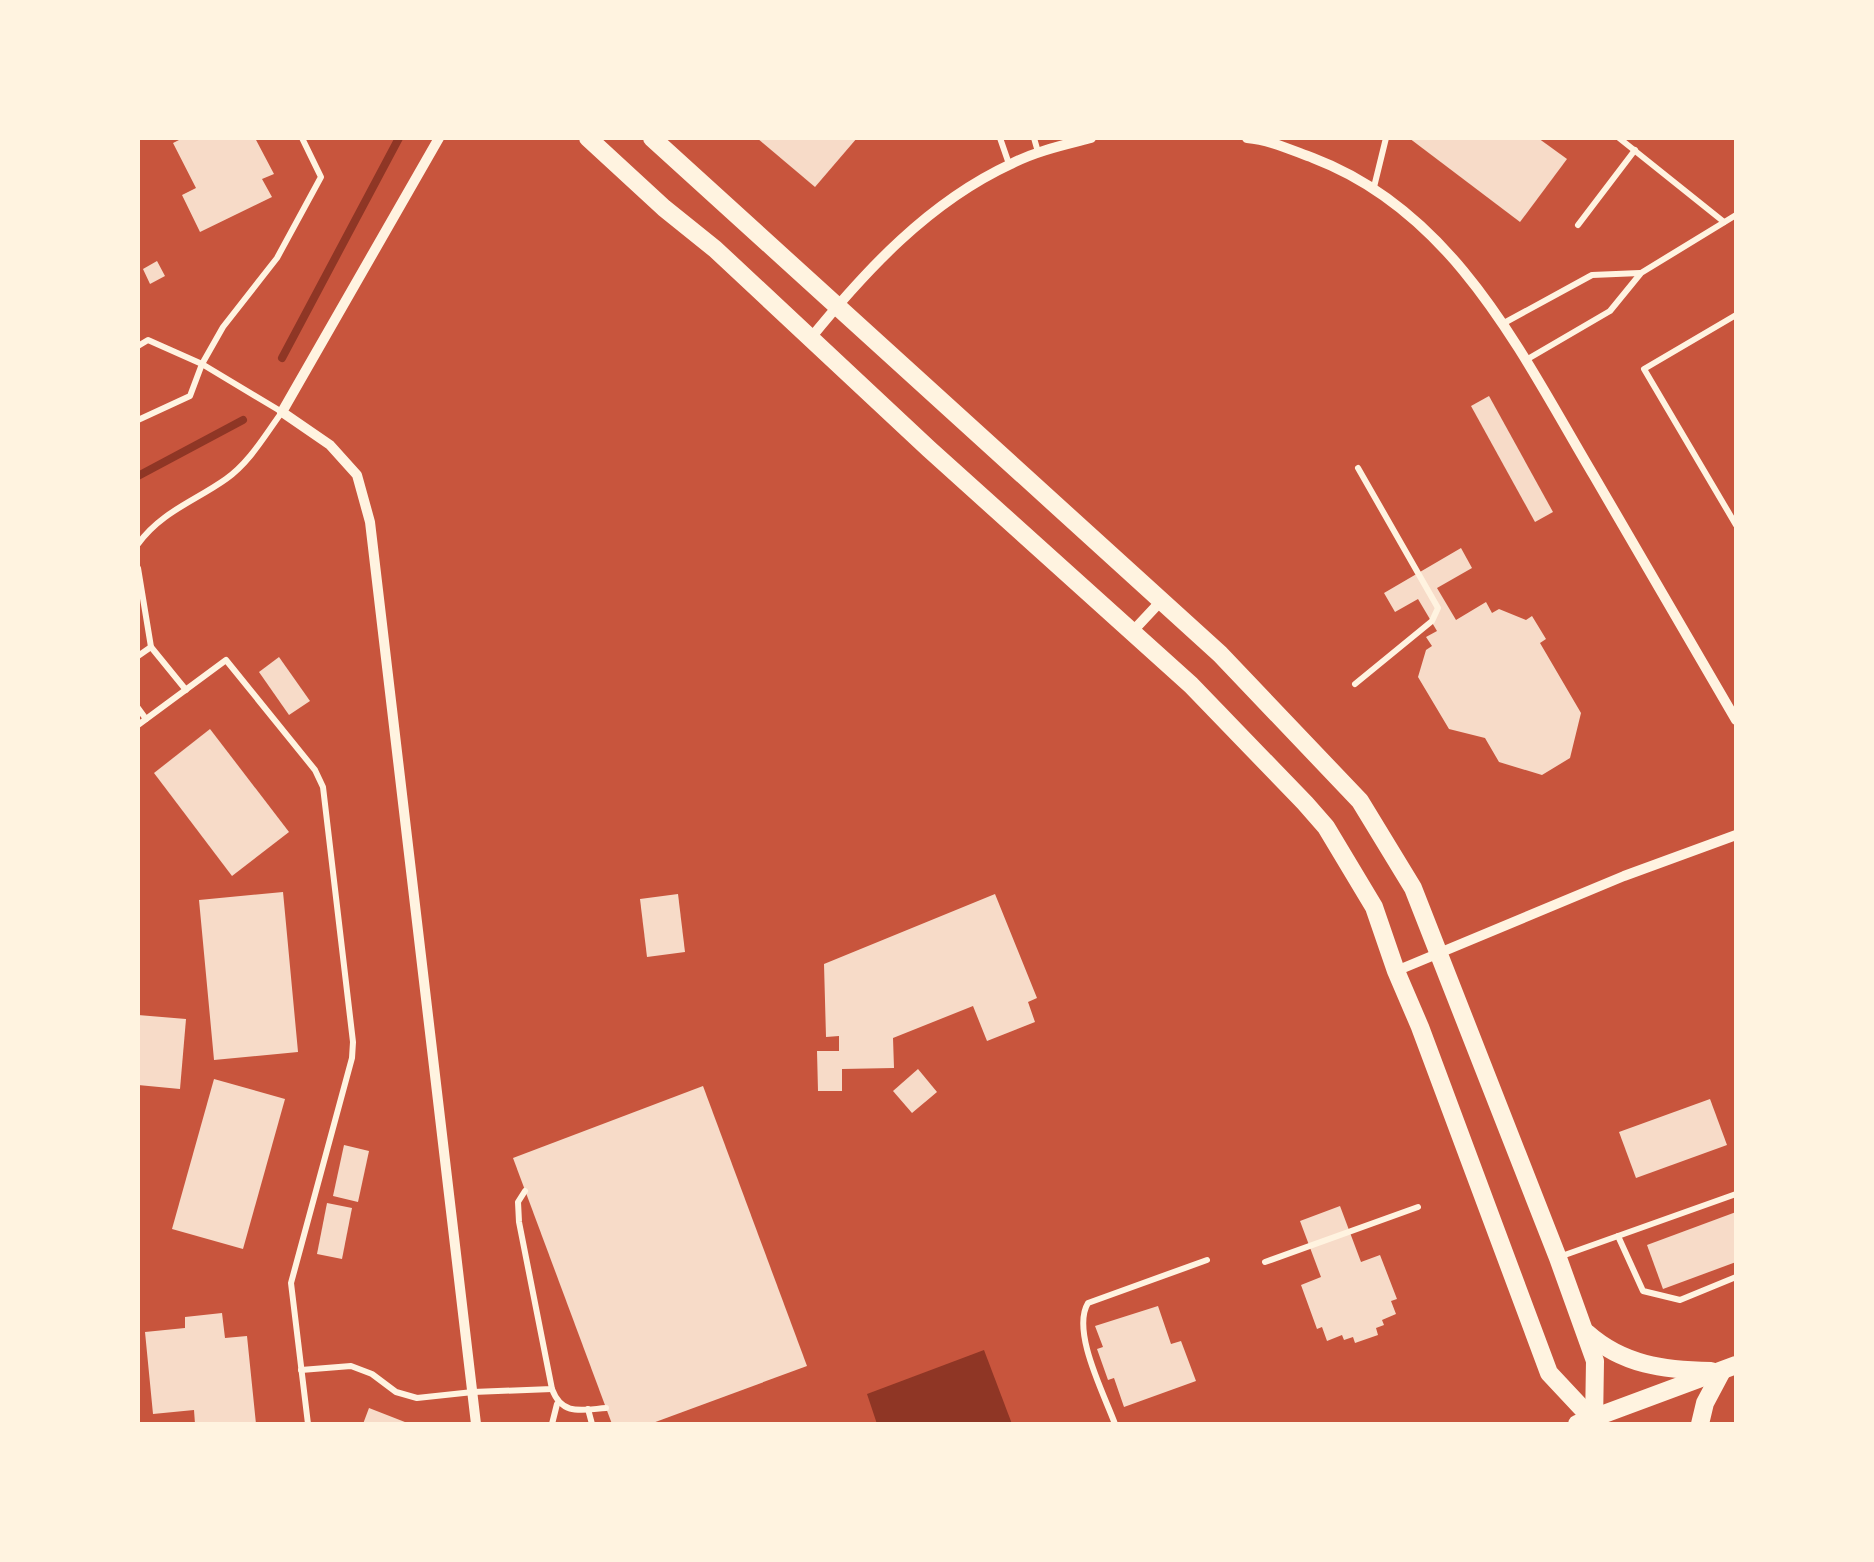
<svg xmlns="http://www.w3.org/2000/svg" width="1874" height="1562" viewBox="0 0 1874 1562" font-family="'DM Sans',sans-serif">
	<rect width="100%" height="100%" fill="#c8553d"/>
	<path fill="#8f3625" d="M 984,1350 L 1012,1424 L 877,1424 L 867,1394 Z"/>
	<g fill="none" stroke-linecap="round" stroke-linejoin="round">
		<g stroke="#8f3625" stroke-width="8">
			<path d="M 282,358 L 399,138"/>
			<path d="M 138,476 L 243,420"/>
		</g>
	</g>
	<g fill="#f7dbc8">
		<path d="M 183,138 L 255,138 L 274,174 L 262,179 L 272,197 L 200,232 L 182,195 L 196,188 L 173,143 Z"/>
		<path d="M 757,138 L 857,138 L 815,187 Z"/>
		<path d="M 1409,138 L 1538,138 L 1567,159 L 1520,222 Z"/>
		<path d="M 157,261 L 165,276 L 150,284 L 143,269 Z"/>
		<path d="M 1489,396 L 1553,512 L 1535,522 L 1471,406 Z"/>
		<path d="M 1461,548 L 1472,568 L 1437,588 L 1456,620 L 1486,602 L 1492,613 L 1499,609 L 1526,620 L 1532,616 L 1546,639 L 1540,643 L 1581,713 L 1570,758 L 1542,775 L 1499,762 L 1485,738 L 1449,729 L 1418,677 L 1426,650 L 1432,646 L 1426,637 L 1437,631 L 1418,599 L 1395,612 L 1384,593 Z"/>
		<path d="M 279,657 L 310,701 L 289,715 L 259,672 Z"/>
		<path d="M 210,729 L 289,832 L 232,876 L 154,773 Z"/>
		<path d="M 283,892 L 298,1052 L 214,1060 L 199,900 Z"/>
		<path d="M 678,894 L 685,952 L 647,957 L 640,899 Z"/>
		<path d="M 995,894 L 1037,998 L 1028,1002 L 1035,1022 L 987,1041 L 973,1006 L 893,1038 L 894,1068 L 842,1069 L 842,1091 L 818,1091 L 817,1051 L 839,1051 L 839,1036 L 826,1037 L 824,964 Z"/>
		<path d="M 138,1015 L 186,1019 L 180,1089 L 138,1085 Z"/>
		<path d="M 918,1069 L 937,1092 L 912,1113 L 893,1091 Z"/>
		<path d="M 214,1079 L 285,1099 L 243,1249 L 172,1229 Z"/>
		<path d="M 703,1086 L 807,1366 L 650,1424 L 612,1424 L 513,1158 Z"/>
		<path d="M 1710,1099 L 1727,1145 L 1636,1178 L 1619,1132 Z"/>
		<path d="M 344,1145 L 369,1151 L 358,1202 L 333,1196 Z"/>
		<path d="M 327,1203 L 352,1208 L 342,1259 L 317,1254 Z"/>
		<path d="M 1340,1206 L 1361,1262 L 1380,1255 L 1397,1299 L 1391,1301 L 1396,1314 L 1382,1320 L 1384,1325 L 1376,1328 L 1378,1335 L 1355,1343 L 1353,1337 L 1344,1340 L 1342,1335 L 1327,1341 L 1322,1327 L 1317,1329 L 1301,1285 L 1321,1277 L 1300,1221 Z"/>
		<path d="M 1736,1212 L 1736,1262 L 1663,1289 L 1647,1245 Z"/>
		<path d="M 1158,1306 L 1171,1344 L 1181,1341 L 1196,1381 L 1124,1407 L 1114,1378 L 1108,1380 L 1097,1349 L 1103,1347 L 1095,1326 Z"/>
		<path d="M 222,1313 L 225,1338 L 247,1336 L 256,1424 L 195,1424 L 194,1410 L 153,1414 L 145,1332 L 185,1328 L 185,1317 Z"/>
		<path d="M 369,1408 L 410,1424 L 363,1424 Z"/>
	</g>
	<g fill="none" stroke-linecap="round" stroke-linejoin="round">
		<g stroke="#fff3e0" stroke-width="6">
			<path d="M 1000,138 L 1009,164"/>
			<path d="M 1034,138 L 1038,152"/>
			<path d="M 1619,138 L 1724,222"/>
			<path d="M 1374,187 L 1386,138"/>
			<path d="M 1578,225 L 1635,150"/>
			<path d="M 1736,315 L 1644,369 L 1736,525"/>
			<path d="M 1504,323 L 1592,275 L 1640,273"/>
			<path d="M 138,346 L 148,340 L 202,364 L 190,396 L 138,420"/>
			<path d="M 1526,360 L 1610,311 L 1641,273 L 1736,215"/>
			<path d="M 138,544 C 161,512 195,501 226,479 C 250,462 265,435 282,412 L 202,364 L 223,327 L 277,258 L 321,177 L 302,138"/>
			<path d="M 138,568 L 151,647 L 186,690"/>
			<path d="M 138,656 L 151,647"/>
			<path d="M 1355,684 L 1432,621 L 1438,608 L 1358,468"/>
			<path d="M 138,708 L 146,719"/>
			<path d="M 138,725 L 226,660 L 315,770 L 323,787 L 353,1042 L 352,1058 L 291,1283 L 308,1424"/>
			<path d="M 1618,1236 L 1643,1291 L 1680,1300 L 1736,1277"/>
			<path d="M 1559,1257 L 1736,1194"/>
			<path d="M 1265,1262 L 1418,1207"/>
			<path d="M 301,1370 L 351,1366 L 372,1374 L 396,1392 L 417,1398 L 473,1392 L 552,1389 L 519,1222 L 518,1202 L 525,1191"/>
			<path d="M 552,1389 C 562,1416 581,1410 606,1408"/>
			<path d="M 588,1409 L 592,1424"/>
			<path d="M 552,1424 L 557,1404"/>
			<path d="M 1115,1424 C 1104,1394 1071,1331 1088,1303 L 1207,1260"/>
		</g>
		<g stroke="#fff3e0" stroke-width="10">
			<path d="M 439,138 L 282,412 L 330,445 L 357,475 L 370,522 L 476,1424"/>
			<path d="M 1247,138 C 1270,140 1291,150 1313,158 C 1455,212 1521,353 1594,476 C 1641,557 1689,639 1736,720"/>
			<path d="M 810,339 C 866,270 929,202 1011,164 C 1036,151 1064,145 1091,138"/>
			<path d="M 1132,632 L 1161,601"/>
			<path d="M 1396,971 L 1624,876 L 1736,835"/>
		</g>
		<g stroke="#fff3e0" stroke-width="18">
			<path d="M 588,138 L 664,208 L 715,249 L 929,449 L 1191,685 L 1305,803 L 1326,827 L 1374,907 L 1396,971 L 1420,1027 L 1549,1373 L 1593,1420"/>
			<path d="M 652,138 L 1220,654 L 1360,801 L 1413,888 L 1558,1258 L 1595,1361 L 1594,1424"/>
			<path d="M 1587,1333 C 1623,1365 1664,1370 1711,1371"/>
			<path d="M 1577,1424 L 1736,1365"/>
			<path d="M 1700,1424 L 1705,1403 L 1722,1371"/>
		</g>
	</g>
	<rect width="1874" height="1562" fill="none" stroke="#fff3e0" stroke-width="280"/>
</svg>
